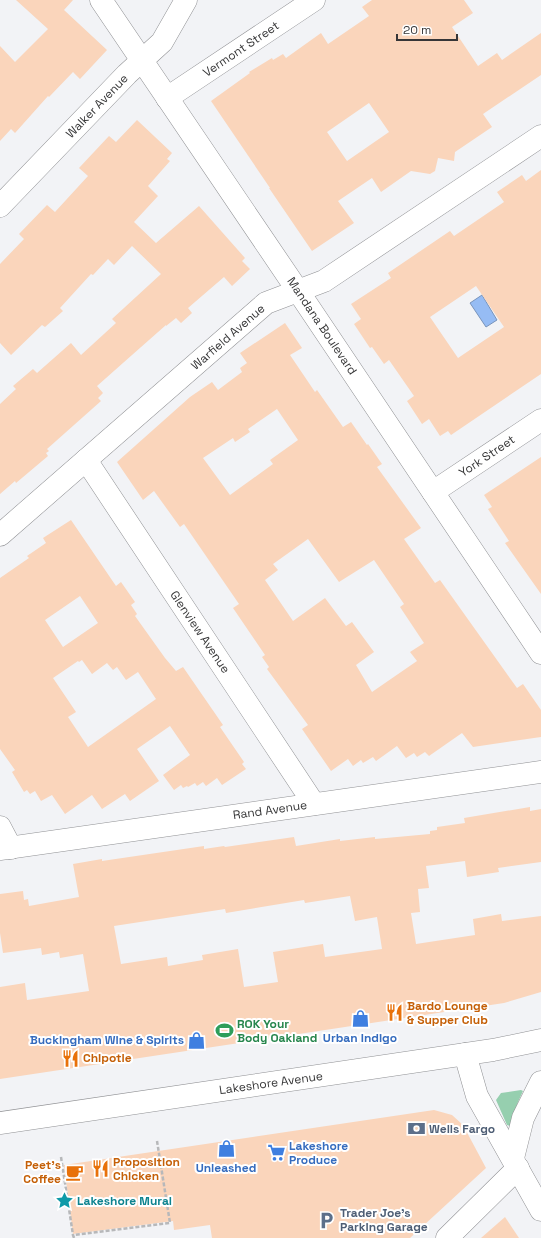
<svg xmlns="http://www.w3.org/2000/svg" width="541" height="1238" viewBox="0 0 541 1238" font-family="'Space Grotesk',sans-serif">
	<rect width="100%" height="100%" fill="#f2f3f6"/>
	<path fill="#96cfaf" d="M 521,1090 L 523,1091 L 518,1102 L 510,1126 L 507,1125 L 496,1100 L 501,1093 Z"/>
	<path fill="#96bcf4" stroke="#7994bb" d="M 482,295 L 497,320 L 486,327 L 470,303 Z"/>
	<g fill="#fad5bb" fill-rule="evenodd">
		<path d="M 16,0 L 73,0 L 64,10 L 107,50 L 80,79 L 73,72 L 49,97 L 48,96 L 15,133 L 11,129 L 0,141 L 0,46 L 15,62 L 48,29 Z"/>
		<path d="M 372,0 L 464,0 L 473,13 L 452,27 L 478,66 L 497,53 L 502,60 L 541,33 L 541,75 L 483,114 L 492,127 L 455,152 L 454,161 L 438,158 L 435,171 L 430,174 L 411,171 L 381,192 L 372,178 L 338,201 L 354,223 L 312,251 L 269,188 L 270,188 L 211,101 L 250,73 L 249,72 L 272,58 L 273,60 L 283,54 L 286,58 L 321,33 L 328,44 L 369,16 L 362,7 ZM 369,103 L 389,132 L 347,161 L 327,132 Z"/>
		<path d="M 137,120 L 172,153 L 167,159 L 170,161 L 148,186 L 158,196 L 134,222 L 156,243 L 199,206 L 245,258 L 242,261 L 250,269 L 232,286 L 224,277 L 188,308 L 192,313 L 181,323 L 176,318 L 166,326 L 166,325 L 132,355 L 97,386 L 103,393 L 98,398 L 101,401 L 47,449 L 49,451 L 46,453 L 48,456 L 16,483 L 15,481 L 0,494 L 0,404 L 16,389 L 13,386 L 33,369 L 37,373 L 71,343 L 81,355 L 116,323 L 112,319 L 161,274 L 132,246 L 114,265 L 108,259 L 93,275 L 91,274 L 60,308 L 63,311 L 45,327 L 42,325 L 11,355 L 0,343 L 0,264 L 24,239 L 19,234 L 47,205 L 55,212 L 88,176 L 79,168 L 109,136 L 116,142 Z"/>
		<path d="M 541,170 L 541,374 L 451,435 L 448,431 L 440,436 L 429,419 L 422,424 L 407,401 L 414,396 L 389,360 L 384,364 L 372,347 L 370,348 L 354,324 L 361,319 L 351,304 L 391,278 L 388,273 L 450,231 L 454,236 L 504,202 L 497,192 L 522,175 L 526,181 ZM 476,286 L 504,327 L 458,358 L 430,317 Z"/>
		<path d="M 285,323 L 302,348 L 290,355 L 315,392 L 317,390 L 343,427 L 351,422 L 367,445 L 368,444 L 382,464 L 377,467 L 421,528 L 404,539 L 435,583 L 440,580 L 517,688 L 523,684 L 541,710 L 541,737 L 473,747 L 462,733 L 429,756 L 425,752 L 417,757 L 414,753 L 406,758 L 397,746 L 376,761 L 373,757 L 363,763 L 361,760 L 353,766 L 348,759 L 331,771 L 302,729 L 308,725 L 267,669 L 269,667 L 262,657 L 265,655 L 233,608 L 239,604 L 184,524 L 180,527 L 154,491 L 143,500 L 117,462 L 190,397 L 212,382 L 218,390 L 242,372 L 240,368 L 247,363 L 240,353 ZM 277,409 L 298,440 L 270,460 L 273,464 L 230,495 L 203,458 L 233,438 L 235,442 L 250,432 L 248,429 ZM 308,539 L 339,582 L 374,560 L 404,604 L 400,607 L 424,643 L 410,652 L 417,661 L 372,692 L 356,665 L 374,652 L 352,622 L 346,626 L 325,598 L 293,621 L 265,580 L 278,570 L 273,564 Z"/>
		<path d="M 541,457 L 541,594 L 505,543 L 509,541 L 488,509 L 492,507 L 484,495 Z"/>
		<path d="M 71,520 L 116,586 L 121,582 L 135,602 L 131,605 L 137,614 L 135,616 L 165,658 L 176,671 L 183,667 L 223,725 L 220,727 L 244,762 L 242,764 L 246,769 L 222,785 L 217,778 L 206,786 L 203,782 L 197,786 L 195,783 L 188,787 L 187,786 L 183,788 L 181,785 L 174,790 L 163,775 L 190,755 L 170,726 L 137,749 L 159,781 L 130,801 L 125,794 L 102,809 L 92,795 L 65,814 L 52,795 L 41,801 L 35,791 L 30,794 L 27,790 L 24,792 L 12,772 L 15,770 L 0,749 L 0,578 L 29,558 L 27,556 L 46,543 L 43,538 ZM 80,596 L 98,623 L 63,647 L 45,620 ZM 82,660 L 92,674 L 107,663 L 113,670 L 117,667 L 126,680 L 138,672 L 156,699 L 88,747 L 68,717 L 76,712 L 53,678 L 78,661 L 79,662 Z"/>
		<path d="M 530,807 L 530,811 L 541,809 L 541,862 L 498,868 L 499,872 L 467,877 L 465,861 L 426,866 L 429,888 L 418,889 L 420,912 L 411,913 L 416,944 L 475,935 L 473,919 L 501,914 L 502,921 L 541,916 L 541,992 L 504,1003 L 0,1079 L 0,987 L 25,983 L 27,1000 L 89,991 L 83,954 L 60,958 L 59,952 L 42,955 L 41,948 L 3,953 L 0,933 L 0,894 L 23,891 L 24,900 L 28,899 L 29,906 L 79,897 L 73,864 L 102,859 L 102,861 L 204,846 L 204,849 L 224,846 L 225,847 L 294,837 L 296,846 L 340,839 L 340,841 L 375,837 L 375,839 L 430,834 L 430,831 L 437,830 L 437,827 L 465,823 L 464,818 ZM 350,896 L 355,921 L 377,917 L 382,949 L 325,957 L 323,944 L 273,952 L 278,982 L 244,987 L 238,949 L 202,955 L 203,960 L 168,966 L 167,957 L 121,964 L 114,926 L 225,909 L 226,913 L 304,900 L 305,903 Z"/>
		<path d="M 434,1110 L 452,1115 L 463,1125 L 486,1168 L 410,1238 L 212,1238 L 210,1225 L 174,1230 L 173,1221 L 73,1234 L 64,1165 Z"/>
		<path d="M 505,1217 L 519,1238 L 481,1238 Z"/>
	</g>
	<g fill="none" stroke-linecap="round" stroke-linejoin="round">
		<defs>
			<g id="minor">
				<path d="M 101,0 L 298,291 L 541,653"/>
				<path d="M 167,98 L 314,0"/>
				<path d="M 0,206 L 127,74 L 162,42 L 186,0"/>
				<path d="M 86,460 L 314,804"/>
				<path d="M 433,492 L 541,420"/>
				<path d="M 0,535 L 266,303 L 324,281 L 541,136"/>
				<path d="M 0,827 L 11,848"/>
				<path d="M 0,849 L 541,772"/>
				<path d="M 465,1054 L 477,1096 L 541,1210"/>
				<path d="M 0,1123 L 493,1050 L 541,1040"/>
				<path d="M 513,1158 L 523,1118 L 541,1082"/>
				<path d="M 447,1238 L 518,1168"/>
			</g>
		</defs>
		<use href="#minor" stroke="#909194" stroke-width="23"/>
		<g stroke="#b7b8ba" stroke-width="2.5" stroke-dasharray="4 2" stroke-linecap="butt">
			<path d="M 61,1157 L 73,1235"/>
			<path d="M 74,1238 L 73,1235 L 170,1223 L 157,1141"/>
		</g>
		<use href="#minor" stroke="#fff" stroke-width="22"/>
	</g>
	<defs>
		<symbol id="restaurant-bare" viewBox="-9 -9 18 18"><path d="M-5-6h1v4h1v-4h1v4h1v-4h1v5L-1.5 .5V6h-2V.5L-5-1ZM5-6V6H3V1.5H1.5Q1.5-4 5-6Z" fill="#e8710a" stroke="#fff" stroke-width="2.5" paint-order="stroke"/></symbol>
		<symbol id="shop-bare" viewBox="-9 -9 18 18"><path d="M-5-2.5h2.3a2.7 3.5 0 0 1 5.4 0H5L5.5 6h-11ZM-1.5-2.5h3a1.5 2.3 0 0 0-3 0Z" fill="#3f7fe0" stroke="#fff" stroke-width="2.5" paint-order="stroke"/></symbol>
		<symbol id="stadium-bare" viewBox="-9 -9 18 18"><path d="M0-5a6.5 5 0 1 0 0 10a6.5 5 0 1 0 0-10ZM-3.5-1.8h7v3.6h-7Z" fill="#2e9e5b" stroke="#fff" stroke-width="2.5" paint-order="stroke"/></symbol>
		<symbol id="bank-bare" viewBox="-9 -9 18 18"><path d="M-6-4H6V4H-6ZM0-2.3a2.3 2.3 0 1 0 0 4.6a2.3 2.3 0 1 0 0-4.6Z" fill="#5c6f8a" stroke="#fff" stroke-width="2.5" paint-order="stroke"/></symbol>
		<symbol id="supermarket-bare" viewBox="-9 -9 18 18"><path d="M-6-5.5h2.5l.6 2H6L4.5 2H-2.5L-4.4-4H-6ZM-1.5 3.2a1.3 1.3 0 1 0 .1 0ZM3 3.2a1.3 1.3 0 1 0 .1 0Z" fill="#3f7fe0" stroke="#fff" stroke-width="2.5" paint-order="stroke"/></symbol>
		<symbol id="cafe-bare" viewBox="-9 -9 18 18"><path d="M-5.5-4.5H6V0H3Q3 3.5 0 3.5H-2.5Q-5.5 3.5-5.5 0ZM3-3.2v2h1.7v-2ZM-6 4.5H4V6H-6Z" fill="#e8710a" stroke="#fff" stroke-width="2.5" paint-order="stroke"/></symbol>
		<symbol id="sight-bare" viewBox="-9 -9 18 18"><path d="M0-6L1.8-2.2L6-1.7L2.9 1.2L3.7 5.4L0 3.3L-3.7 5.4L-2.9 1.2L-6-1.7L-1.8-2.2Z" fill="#0f9aa8" stroke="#fff" stroke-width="2.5" paint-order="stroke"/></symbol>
		<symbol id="parking-bare" viewBox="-9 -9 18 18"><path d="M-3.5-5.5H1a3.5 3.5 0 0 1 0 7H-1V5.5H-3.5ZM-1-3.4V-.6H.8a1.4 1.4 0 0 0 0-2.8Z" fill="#5c6f8a" stroke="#fff" stroke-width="2.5" paint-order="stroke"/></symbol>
	</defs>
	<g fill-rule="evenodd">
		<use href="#restaurant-bare" x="382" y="1000" width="25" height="25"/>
		<use href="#shop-bare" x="348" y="1006" width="25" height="25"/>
		<use href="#stadium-bare" x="212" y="1018" width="25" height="25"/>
		<use href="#shop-bare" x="184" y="1028" width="25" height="25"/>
		<use href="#restaurant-bare" x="58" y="1046" width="25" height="25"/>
		<use href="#bank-bare" x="404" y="1116" width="25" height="25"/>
		<use href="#shop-bare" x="214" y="1136" width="25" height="25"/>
		<use href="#supermarket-bare" x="264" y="1140" width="25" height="25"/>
		<use href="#restaurant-bare" x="88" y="1156" width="25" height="25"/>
		<use href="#cafe-bare" x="62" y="1160" width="25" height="25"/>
		<use href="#sight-bare" x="52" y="1188" width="25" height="25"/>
		<use href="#parking-bare" x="314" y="1208" width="25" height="25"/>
	</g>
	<g text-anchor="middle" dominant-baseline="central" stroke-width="4" stroke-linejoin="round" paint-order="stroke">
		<g font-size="12" fill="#363637" stroke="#fff">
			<text transform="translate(241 49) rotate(-34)">Vermont Street</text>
			<text transform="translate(97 106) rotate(-46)">Walker Avenue</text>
			<text transform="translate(322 326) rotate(56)">Mandana Boulevard</text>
			<text transform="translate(228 337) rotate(-41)">Warfield Avenue</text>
			<text transform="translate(487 456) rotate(-34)">York Street</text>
			<text transform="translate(200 632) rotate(56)">Glenview Avenue</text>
			<text transform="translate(270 810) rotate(-8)">Rand Avenue</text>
			<text transform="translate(271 1083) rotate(-8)">Lakeshore Avenue</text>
		</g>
		<g font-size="12" font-weight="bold" fill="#c56008" stroke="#fff" text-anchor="start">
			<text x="407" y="1006">Bardo Lounge<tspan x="407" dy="14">&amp; Supper Club</tspan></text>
			<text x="83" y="1058">Chipotle</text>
			<text x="113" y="1162">Proposition<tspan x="113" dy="14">Chicken</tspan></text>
			<text x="61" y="1165" text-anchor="end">Peet's<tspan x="61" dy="14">Coffee</tspan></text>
		</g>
		<g font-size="12" font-weight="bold" fill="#27864d" stroke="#fff" text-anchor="start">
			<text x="237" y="1024">ROK Your<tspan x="237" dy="14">Body Oakland</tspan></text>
		</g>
		<g font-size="12" font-weight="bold" fill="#366cbe" stroke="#fff">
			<text x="360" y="1038">Urban Indigo</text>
			<text x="184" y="1040" text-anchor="end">Buckingham Wine &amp; Spirits</text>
			<text x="289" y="1146" text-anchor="start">Lakeshore<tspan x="289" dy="14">Produce</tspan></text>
			<text x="226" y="1168">Unleashed</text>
		</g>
		<g font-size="12" font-weight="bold" fill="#4e5e75" stroke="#fff" text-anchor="start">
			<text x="429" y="1129">Wells Fargo</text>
			<text x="340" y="1213">Trader Joe's<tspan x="340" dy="14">Parking Garage</tspan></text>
		</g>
		<g font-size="12" font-weight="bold" fill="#0d838f" stroke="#fff" text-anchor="start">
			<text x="77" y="1201">Lakeshore Mural</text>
		</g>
	</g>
	<path d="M397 34v6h60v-6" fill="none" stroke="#363637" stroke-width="2"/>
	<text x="403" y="34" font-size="12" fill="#363637" stroke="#ffffff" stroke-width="3" paint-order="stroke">20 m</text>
</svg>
